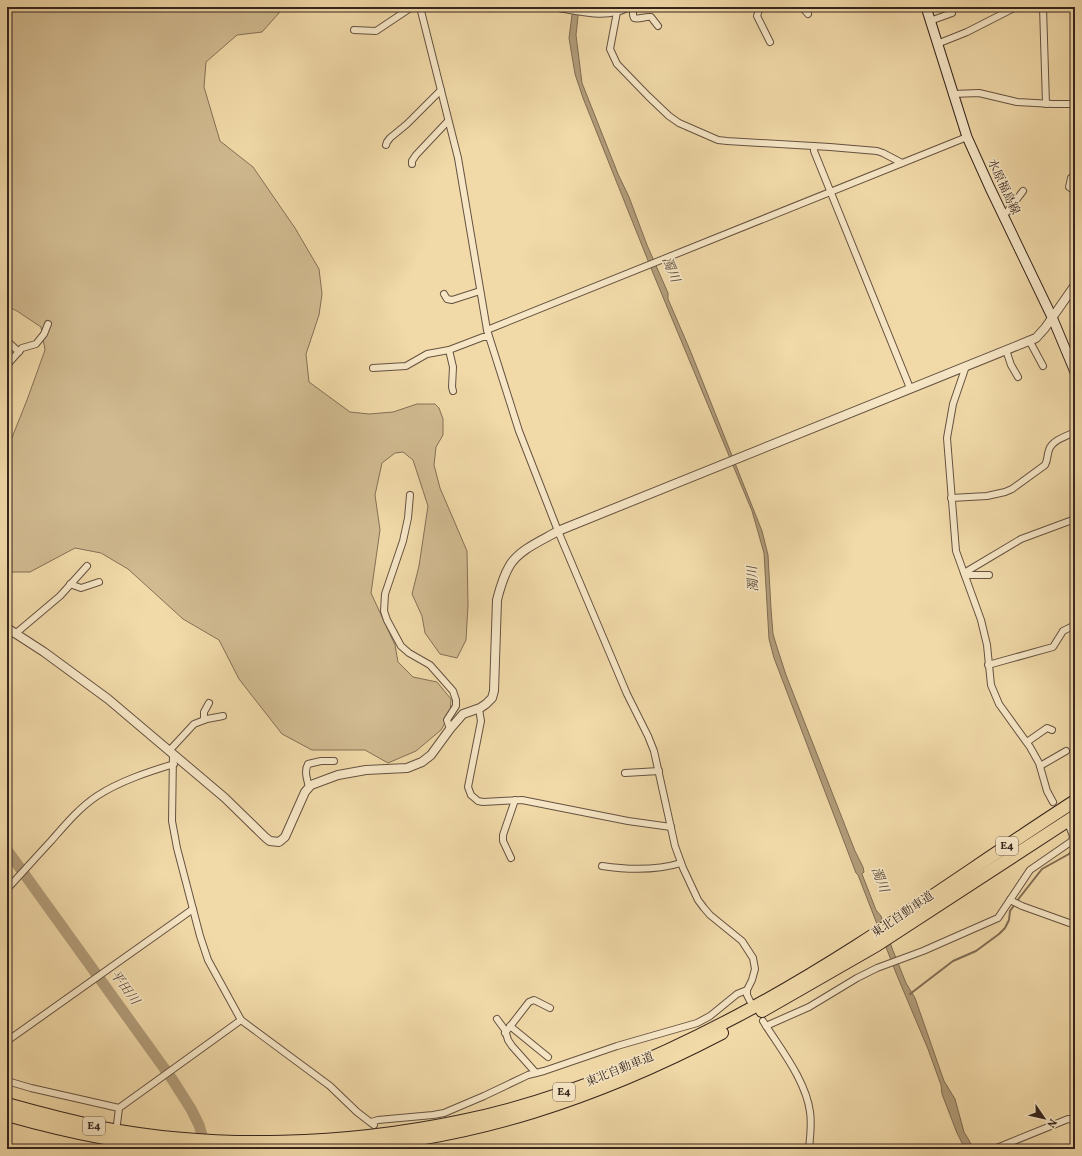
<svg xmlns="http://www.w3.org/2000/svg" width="1082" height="1156" viewBox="0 0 1082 1156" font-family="Vollkorn,'Noto Serif JP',serif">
	<rect width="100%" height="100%" fill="#f1d9a8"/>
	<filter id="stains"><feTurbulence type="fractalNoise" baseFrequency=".005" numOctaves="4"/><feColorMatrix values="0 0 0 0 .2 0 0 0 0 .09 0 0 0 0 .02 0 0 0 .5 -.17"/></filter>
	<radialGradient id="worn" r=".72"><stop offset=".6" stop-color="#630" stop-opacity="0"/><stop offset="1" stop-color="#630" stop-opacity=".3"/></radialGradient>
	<path fill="#d1ba90" stroke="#847056" d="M 7,7 L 279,7 L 279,13 L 262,32 L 237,35 L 206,62 L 204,87 L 220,141 L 253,167 L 295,228 L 319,269 L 322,294 L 319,315 L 306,354 L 309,382 L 350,412 L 369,414 L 393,412 L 417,404 L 435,404 L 439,408 L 443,419 L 443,435 L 436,447 L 434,465 L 440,488 L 467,551 L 468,605 L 466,640 L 457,658 L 440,654 L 425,633 L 422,616 L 412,594 L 419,566 L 428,506 L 413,460 L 403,452 L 395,453 L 382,463 L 375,495 L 380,530 L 371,593 L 395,645 L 398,662 L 413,677 L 437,682 L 451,699 L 450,714 L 441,730 L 416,751 L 388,763 L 365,750 L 312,750 L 282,734 L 239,679 L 219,640 L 183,619 L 128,569 L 101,553 L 75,548 L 30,572 L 7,572 L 7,450 L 27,400 L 45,350 L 41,327 L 17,311 L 7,306 Z"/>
	<path fill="#b19c79" stroke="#806c54" d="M 573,7 L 579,7 L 576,35 L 582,83 L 618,174 L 629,197 L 647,245 L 668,293 L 668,299 L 690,350 L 762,531 L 768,555 L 771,609 L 773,634 L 776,644 L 786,675 L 855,851 L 863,867 L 864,872 L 862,874 L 876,910 L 881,916 L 892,948 L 906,983 L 915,998 L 944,1081 L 955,1099 L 964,1132 L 970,1142 L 972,1149 L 965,1149 L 957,1133 L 942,1094 L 941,1085 L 928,1049 L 896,973 L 858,875 L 856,873 L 774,658 L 769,639 L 764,553 L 752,511 L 653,273 L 583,98 L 575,74 L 569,38 Z"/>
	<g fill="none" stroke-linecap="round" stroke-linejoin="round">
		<path stroke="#806c54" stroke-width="2" d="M 910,994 L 953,961 L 976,951 L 999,934 L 1005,928 L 1009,920 L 1010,911 L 1020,897 L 1042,869 L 1069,854 L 1075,847"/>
		<path stroke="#b19c79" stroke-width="11" d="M 7,850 L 172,1079 L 191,1109 L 199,1125 L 206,1149"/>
		<defs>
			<g id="minor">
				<path d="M 420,7 L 458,158 L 487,330 L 519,431 L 558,531 L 627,694 L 648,736 L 654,751 L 675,846 L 683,868 L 698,900 L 704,908 L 710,915 L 742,941 L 753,958 L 755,969 L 752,980 L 747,990 L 747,995 L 750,1001"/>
				<path d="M 553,7 C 577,11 607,20 629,7"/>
				<path d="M 633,7 L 633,15 L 634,18 C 639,20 645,16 651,17 L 658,26"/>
				<path d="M 760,7 L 757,16 L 770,42"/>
				<path d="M 802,7 L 808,14"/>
				<path d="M 1043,7 L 1046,104"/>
				<path d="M 617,12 L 610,49 L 617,64 L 648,96 L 669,116 L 679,123 L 718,140 L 727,141 L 830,147 L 877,151 L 883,153 L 902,163"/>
				<path d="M 930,21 L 952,13"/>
				<path d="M 354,30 L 376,31 L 412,7"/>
				<path d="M 937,44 L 967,32 L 1016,7"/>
				<path d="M 952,94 L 979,93 L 1017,102 L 1053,104 L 1075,104"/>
				<path d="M 386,145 L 387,142 L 390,138 L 407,124 L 441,90"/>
				<path d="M 814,146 L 814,151 L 910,388"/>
				<path d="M 412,164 L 412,161 L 416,155 L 448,121"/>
				<path d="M 1071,178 L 1069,187 L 1075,191"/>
				<path d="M 1003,214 L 1007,212 L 1023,191"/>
				<path d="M 444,294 L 447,299 L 452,300 L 480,291"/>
				<path d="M 487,330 L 967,137"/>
				<path d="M 1029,340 L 1043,366"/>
				<path d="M 7,341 L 19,352"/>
				<path d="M 449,350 L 453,367 L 452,387 L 453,391"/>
				<path d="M 1006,350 L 1011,365 L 1018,377"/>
				<path d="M 7,365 L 22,348 L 36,344 L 44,334 L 48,324"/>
				<path d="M 966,366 L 953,404 L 947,438 L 956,551 L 981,620 L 987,645 L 991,685 L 999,704 L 1030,747 L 1039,763 L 1047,791 L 1053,802"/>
				<path d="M 373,368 L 406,366 L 427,354 L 449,350 L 483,337 L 488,337"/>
				<path d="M 410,495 L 408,518 L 403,541 L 385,594 L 384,611 L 387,620 L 401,646 L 409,653 L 430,665 L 453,691 L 456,700 L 456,706 L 447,720 L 450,729"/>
				<path d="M 951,498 L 987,496 L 1005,492 L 1012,489 L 1045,465 C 1048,460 1047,455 1049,450 C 1052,440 1067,436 1075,432"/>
				<path d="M 964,573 L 1021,539 L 1075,519"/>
				<path d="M 965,575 L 989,575"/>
				<path d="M 70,584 L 81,588 L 99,582"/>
				<path d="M 15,634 L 60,596 L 87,566"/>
				<path d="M 988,665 L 1053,647 L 1063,631 L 1075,625"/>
				<path d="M 479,709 L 481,721 L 468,787 L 471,795 L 478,801 L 483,802 L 522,800 L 628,821 L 671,827"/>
				<path d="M 204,720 L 204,712 L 209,703"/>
				<path d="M 1027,742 L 1047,728 L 1052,730"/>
				<path d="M 169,751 L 194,724 L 207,719 L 223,716"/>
				<path d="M 173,755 L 172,821 L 177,848 L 200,936 L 208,960 L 241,1020 L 330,1086 L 357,1112 L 374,1125"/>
				<path d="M 1040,766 L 1066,751"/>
				<path d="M 625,773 L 659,771"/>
				<path d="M 309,787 C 307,779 304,771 308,764 L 321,761 L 334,761"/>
				<path d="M 511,858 L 503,841 L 503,835 L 515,800"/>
				<path d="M 602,866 C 629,870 655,871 681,863"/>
				<path d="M 7,889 C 22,873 36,857 51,841 C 65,825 79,808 97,796 C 120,781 148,772 174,764"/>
				<path d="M 1010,900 L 1022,906 L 1075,925"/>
				<path d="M 497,1019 L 505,1030 L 508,1040 L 512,1046 L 536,1073"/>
				<path d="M 763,1021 C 779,1047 806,1080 810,1112 C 812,1124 810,1137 809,1149"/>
				<path d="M 510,1026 L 548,1057"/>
				<path d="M 766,1026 L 809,1007 L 857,978 L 877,968 L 923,951 L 998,918 L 1030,870 L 1072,841 L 1073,836 L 1070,828"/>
				<path d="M 505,1033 L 529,1002 L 534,1000 L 550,1008"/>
				<path d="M 7,1041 L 193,909"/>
				<path d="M 7,1081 L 31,1088 L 119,1108 L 117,1124"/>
				<path d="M 119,1108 L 241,1020"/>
				<path d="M 371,1122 L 378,1120 L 433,1115 L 444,1113 L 484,1096 L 528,1075 L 544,1071 L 617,1046 L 697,1023 L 710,1016 L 737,994 L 747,990"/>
				<path d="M 59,1149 L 67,1149"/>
				<path d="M 113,1149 L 113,1148"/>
				<path d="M 994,1149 L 1068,1119 L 1075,1120"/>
			</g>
			<path id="tertiary" d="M 7,628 L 44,652 L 108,699 L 225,798 L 266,838 L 270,841 L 279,842 L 285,837 L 305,792 L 311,785 L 338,775 L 366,770 L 407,768 L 422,762 L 431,755 L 450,729 L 463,714 L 480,708 L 486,704 L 492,698 L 494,691 L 497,600 C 500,588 504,575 510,565 C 520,549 543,540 558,531 L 1036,338 L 1045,328 L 1075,285"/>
			<path id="secondary" d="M 926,7 L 967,137 L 990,188 L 1052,317 L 1075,372"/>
			<g id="motorway">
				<path d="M 762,1011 L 877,945 L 1075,816"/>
				<path d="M 7,1104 C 39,1113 70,1121 103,1128 C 219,1150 346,1145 461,1121 C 557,1102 650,1062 737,1016 C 855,954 963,873 1075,801"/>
				<path d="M 7,1115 C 67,1132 128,1145 190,1149"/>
				<path d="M 332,1149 C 473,1140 597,1098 722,1033"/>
			</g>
		</defs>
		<use href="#minor" stroke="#655240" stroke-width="8"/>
		<use href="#tertiary" stroke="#655240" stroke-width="10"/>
		<use href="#secondary" stroke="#36251d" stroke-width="11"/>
		<use href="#motorway" stroke="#36251d" stroke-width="14"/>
		<use href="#minor" stroke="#f6e6c6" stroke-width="6"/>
		<use href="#tertiary" stroke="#f6e6c6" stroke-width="8"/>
		<use href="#secondary" stroke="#f6e6c6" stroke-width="9"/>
		<use href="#motorway" stroke="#f1d9a8" stroke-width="12"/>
	</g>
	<g text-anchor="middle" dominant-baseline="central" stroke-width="3" stroke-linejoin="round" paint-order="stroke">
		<g fill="#f6e6c6" stroke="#705f50" stroke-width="1">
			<rect x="996" y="837" width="22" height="18" rx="3"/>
			<rect x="553" y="1083" width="22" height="18" rx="3"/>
			<rect x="83" y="1117" width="22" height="18" rx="3"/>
		</g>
		<g font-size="11" font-weight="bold" fill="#36251d">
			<text x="1007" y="846">E4</text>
			<text x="564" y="1092">E4</text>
			<text x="94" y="1126">E4</text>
		</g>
		<g font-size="12" fill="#36251d" stroke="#f6e6c6">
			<text transform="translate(1003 187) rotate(65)">水原福島線</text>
			<text transform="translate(903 915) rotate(-34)">東北自動車道</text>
			<text transform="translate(620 1070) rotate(-22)">東北自動車道</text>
		</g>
		<g font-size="13" font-style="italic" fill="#5b4939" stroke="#f6e6c6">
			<text transform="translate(670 270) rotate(68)">濁川</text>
			<text transform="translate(754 579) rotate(-93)">濁川</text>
			<text transform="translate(879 880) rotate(69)">濁川</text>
			<text transform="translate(124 988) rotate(54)">平田川</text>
		</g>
	</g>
	<rect width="1082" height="1156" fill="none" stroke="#f1d9a8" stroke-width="24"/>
	<rect x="8" y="8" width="1066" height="1140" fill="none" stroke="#36251d" stroke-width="2"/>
	<rect x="12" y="12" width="1058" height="1132" fill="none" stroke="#36251d"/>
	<g transform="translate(1044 1118) rotate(124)" stroke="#f6e6c6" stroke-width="3" paint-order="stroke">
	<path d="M0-3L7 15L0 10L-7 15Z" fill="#36251d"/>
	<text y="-6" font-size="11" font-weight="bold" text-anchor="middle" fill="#36251d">N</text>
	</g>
	<rect width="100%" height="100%" filter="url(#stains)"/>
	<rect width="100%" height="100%" fill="url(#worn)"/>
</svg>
